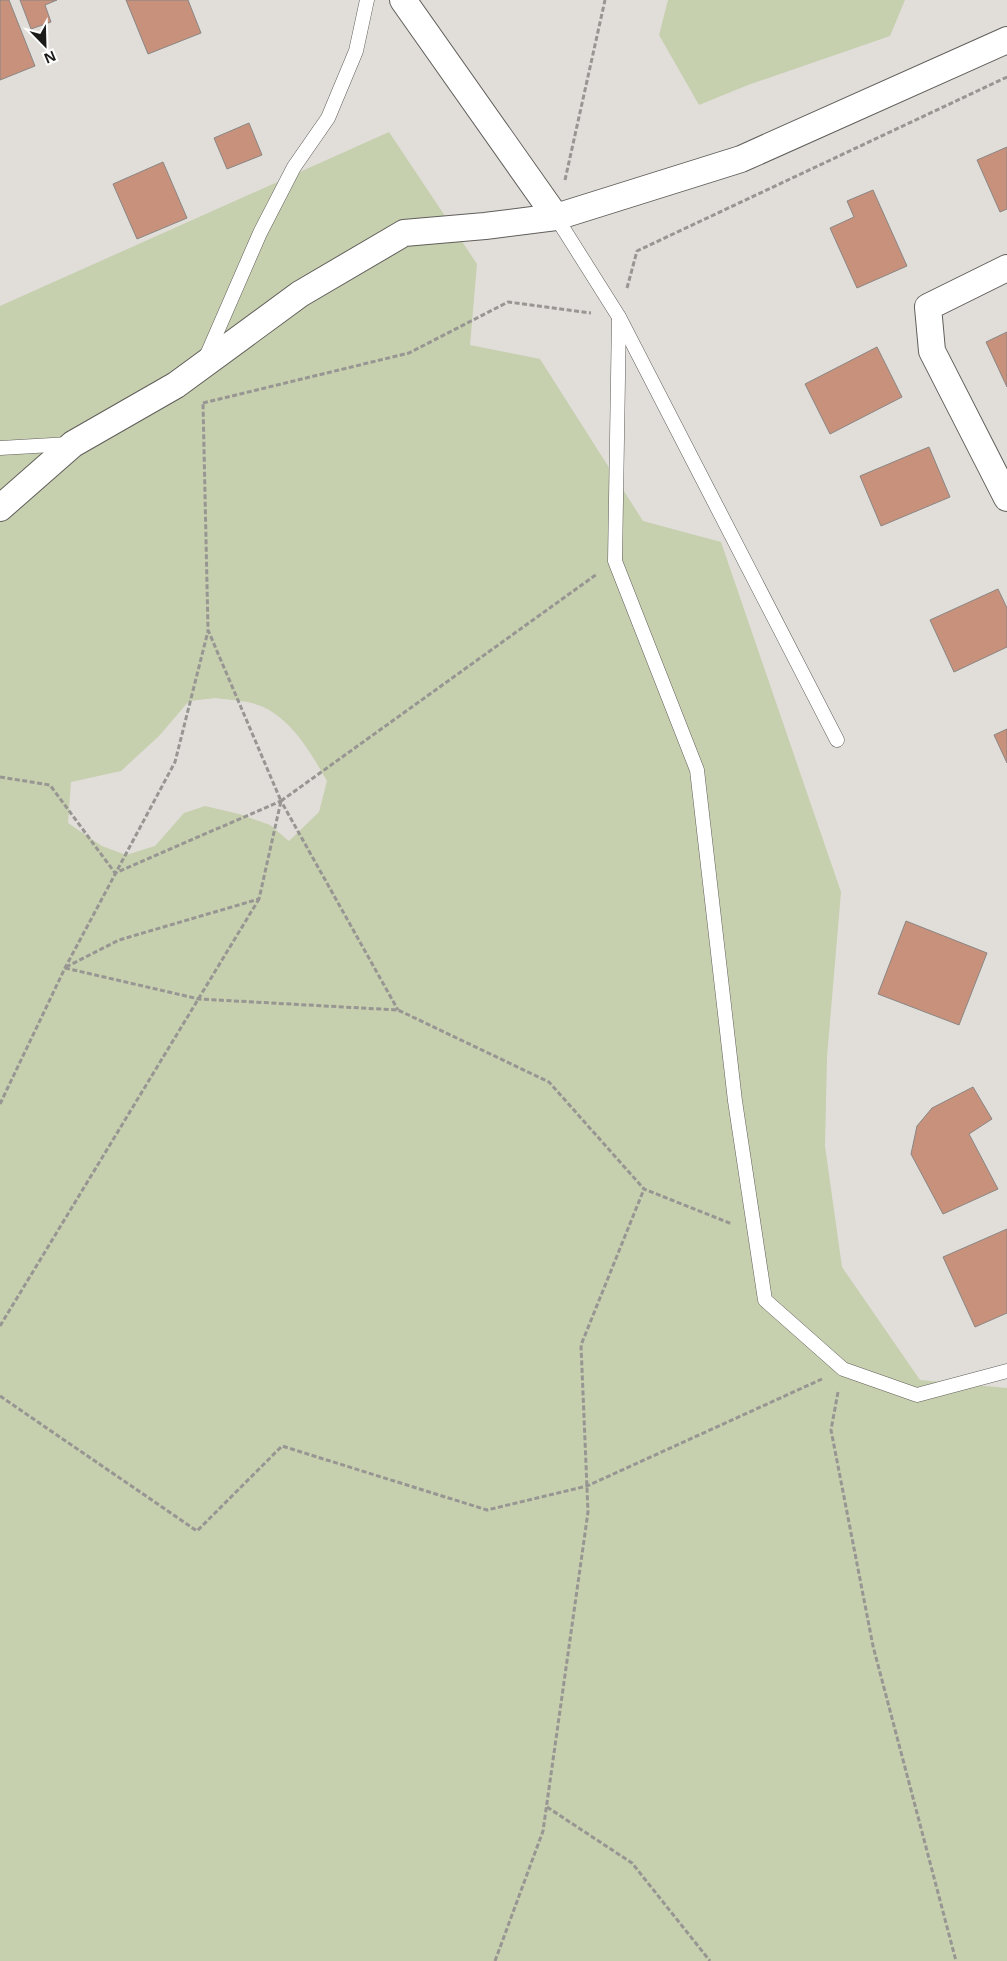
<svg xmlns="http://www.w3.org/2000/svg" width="1007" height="1961" viewBox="0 0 1007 1961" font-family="'Open Sans',sans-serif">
	<rect width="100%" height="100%" fill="#e1deda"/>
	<g fill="#c6cfae" fill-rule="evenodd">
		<path d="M 668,0 L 905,0 L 890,36 L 748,85 L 699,105 L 659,35 Z"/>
		<path d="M 389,132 L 477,264 L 470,345 L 540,359 L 643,521 L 721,542 L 841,892 L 827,1057 L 825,1146 L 842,1267 L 920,1380 L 1007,1388 L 1007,1961 L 0,1961 L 0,306 ZM 216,698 C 229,700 245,700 258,705 C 290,716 311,753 327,781 L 319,812 L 289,841 L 270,825 L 239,814 L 205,806 L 184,813 L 155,846 L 126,855 L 102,846 L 68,823 L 71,782 L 121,771 L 159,736 L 189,701 Z"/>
	</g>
	<g fill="#c7917b" stroke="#8a8684">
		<path d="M 0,0 L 9,0 L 35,66 L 0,80 Z"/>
		<path d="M 20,0 L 57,0 L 45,5 L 51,22 L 31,29 Z"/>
		<path d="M 126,0 L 188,0 L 201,33 L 148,54 Z"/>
		<path d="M 249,123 L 262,155 L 227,169 L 214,138 Z"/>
		<path d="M 1007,147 L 1007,209 L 1000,212 L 977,160 Z"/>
		<path d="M 163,162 L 187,218 L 137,239 L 113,184 Z"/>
		<path d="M 873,190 L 907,266 L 857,288 L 830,228 L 854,217 L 847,201 Z"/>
		<path d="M 1007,332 L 1007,387 L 986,342 Z"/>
		<path d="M 877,347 L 902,397 L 830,434 L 805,384 Z"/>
		<path d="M 929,447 L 950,497 L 881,526 L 860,476 Z"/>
		<path d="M 998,589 L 1007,608 L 1007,647 L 954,672 L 930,620 Z"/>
		<path d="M 1007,729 L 1007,763 L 994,735 Z"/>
		<path d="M 906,921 L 987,953 L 959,1025 L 878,994 Z"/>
		<path d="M 973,1087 L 992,1119 L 969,1134 L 998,1189 L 943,1214 L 911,1154 L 917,1126 L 932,1108 Z"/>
		<path d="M 1007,1229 L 1007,1313 L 975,1327 L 943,1257 Z"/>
	</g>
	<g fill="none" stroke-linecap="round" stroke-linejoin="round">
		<defs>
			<g id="service">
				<path d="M 556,217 L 619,317 L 837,740"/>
				<path d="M 619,317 L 615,561 L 697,770 L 735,1101 L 765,1300 L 843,1369 L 917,1395 L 1007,1371"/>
				<path d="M 206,357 L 260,233 L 294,167 L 328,118 L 356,51 L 367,0"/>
				<path d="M 0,448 L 70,444"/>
			</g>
			<g id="minor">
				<path d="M 403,0 L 556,217"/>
				<path d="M 1007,268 L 928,307 L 932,351 L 1007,498"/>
				<path d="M 0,508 L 73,444 L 176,385 L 300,294 L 404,233 L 485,226 L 556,217 L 741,159 L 1007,40"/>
			</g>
		</defs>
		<use href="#service" stroke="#605e5a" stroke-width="15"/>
		<use href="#minor" stroke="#605e5a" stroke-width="28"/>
		<g stroke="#989693" stroke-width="3" stroke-dasharray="5 2.5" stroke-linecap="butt">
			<path d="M 565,180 L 605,0"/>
			<path d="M 627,288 L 637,251 L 1007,77"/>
			<path d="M 203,403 L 409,353 L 508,302 L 591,313"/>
			<path d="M 0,777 L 50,785 L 115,873 L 281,801 L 398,1010"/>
			<path d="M 281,801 L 597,574"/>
			<path d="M 66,967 L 119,940 L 259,899 L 281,801 L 208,630 L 203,403"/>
			<path d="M 65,968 L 199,999 L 398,1010 L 549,1082 L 644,1189 L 732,1224"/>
			<path d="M 0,1104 L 65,968 L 175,762 L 208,631"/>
			<path d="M 0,1326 L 259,899"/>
			<path d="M 838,1392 L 831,1430 L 873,1646 L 956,1961"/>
			<path d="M 0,1396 L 197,1531 L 282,1446 L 487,1510 L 587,1486 L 822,1379"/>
			<path d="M 547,1807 L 632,1863 L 710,1961"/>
			<path d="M 495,1961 L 543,1831 L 588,1512 L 581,1345 L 644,1189"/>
		</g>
		<use href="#service" stroke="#fff" stroke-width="14"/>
		<use href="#minor" stroke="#fff" stroke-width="26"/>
	</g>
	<g transform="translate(45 45) rotate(157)" stroke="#ffffff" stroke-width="4" paint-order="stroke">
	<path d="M0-4L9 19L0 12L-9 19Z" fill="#1b1b19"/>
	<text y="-8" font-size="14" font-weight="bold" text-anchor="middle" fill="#1b1b19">N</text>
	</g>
</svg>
